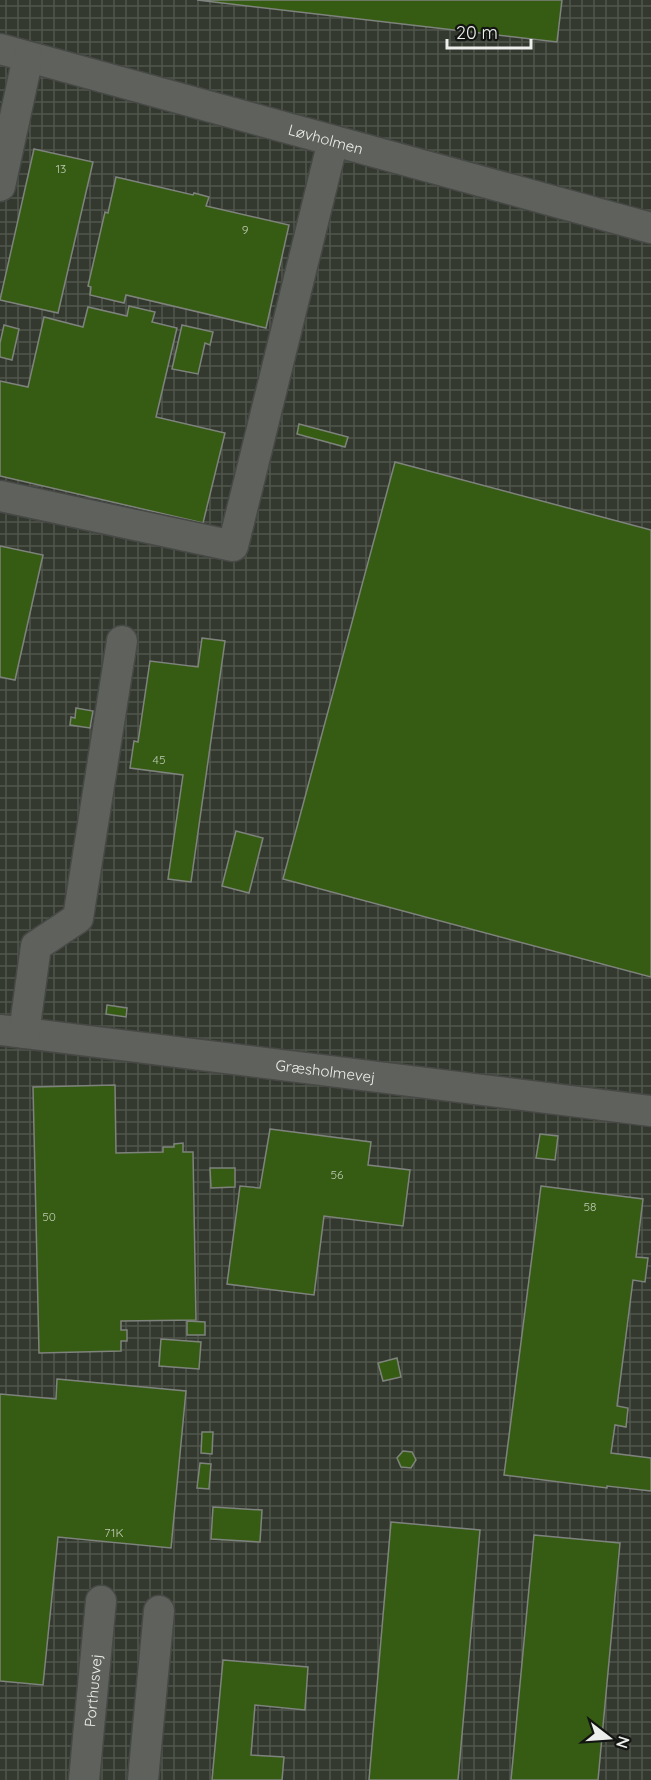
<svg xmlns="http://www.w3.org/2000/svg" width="651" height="1780" viewBox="0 0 651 1780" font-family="Quicksand,sans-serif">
	<defs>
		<pattern id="industrial-grid" width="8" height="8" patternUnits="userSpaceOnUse" patternTransform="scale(1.5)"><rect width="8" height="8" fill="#33392f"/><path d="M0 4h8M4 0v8" fill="none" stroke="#51564d"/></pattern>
	</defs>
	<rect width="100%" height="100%" fill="#2a2d28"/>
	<rect fill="url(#industrial-grid)" x="0" y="0" width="651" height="1780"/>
	<g fill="#365c13" stroke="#7f837d" stroke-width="1.5">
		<path d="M 197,0 L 562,0 L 557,42 Z"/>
		<path d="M 34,149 L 93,162 L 58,313 L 0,300 Z"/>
		<path d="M 116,177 L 193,195 L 194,193 L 209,197 L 206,206 L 289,225 L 266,328 L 126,295 L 124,303 L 90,295 L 91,287 L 88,286 L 105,212 L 108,213 Z"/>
		<path d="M 129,306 L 155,312 L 152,322 L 177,328 L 156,417 L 225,433 L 203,523 L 0,476 L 0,381 L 28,387 L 44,317 L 83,327 L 88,307 L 127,316 Z"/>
		<path d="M 4,325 L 19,329 L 12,360 L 0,357 L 0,343 Z"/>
		<path d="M 182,325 L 213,332 L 210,345 L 205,343 L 198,374 L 172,369 Z"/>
		<path d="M 299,424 L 348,437 L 345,447 L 297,434 Z"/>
		<path d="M 395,462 L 651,530 L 651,977 L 283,879 Z"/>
		<path d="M 0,546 L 43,555 L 15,680 L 0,677 Z"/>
		<path d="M 202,638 L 225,641 L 191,882 L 168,879 L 183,775 L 130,768 L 134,741 L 138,742 L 150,661 L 198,667 Z"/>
		<path d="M 76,708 L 93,711 L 90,728 L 70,725 L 71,717 L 75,718 Z"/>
		<path d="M 236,831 L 263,838 L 249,893 L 222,886 Z"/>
		<path d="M 107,1005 L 127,1008 L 126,1017 L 106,1014 Z"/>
		<path d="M 115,1085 L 116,1153 L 163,1152 L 163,1147 L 174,1147 L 174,1144 L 183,1143 L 183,1152 L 193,1152 L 196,1320 L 121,1321 L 121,1330 L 127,1330 L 127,1341 L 121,1341 L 121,1351 L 39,1353 L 33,1087 Z"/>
		<path d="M 270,1129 L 371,1142 L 368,1165 L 410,1170 L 403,1226 L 324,1216 L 314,1295 L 227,1284 L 240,1186 L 260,1188 Z"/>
		<path d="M 540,1134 L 558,1136 L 555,1160 L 536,1158 Z"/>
		<path d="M 210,1168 L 235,1168 L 235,1187 L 211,1188 Z"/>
		<path d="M 541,1186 L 643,1199 L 636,1257 L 648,1258 L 645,1282 L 633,1280 L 617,1406 L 628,1408 L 626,1427 L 615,1425 L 611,1453 L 651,1458 L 651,1491 L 607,1486 L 607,1488 L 504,1475 Z"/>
		<path d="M 187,1321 L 205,1322 L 205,1335 L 187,1335 Z"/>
		<path d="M 161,1339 L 201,1342 L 199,1369 L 159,1366 Z"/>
		<path d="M 397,1358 L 401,1377 L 383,1381 L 378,1363 Z"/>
		<path d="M 57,1379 L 186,1391 L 171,1548 L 58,1537 L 43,1685 L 0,1681 L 0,1394 L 56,1399 Z"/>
		<path d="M 202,1432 L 213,1432 L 212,1454 L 201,1453 Z"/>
		<path d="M 403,1451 L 412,1452 L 416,1460 L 411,1468 L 401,1467 L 397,1458 Z"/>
		<path d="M 200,1463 L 211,1464 L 209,1489 L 197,1488 Z"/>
		<path d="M 213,1507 L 262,1510 L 260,1542 L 211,1539 Z"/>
		<path d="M 391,1522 L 480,1530 L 458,1780 L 369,1780 Z"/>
		<path d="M 534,1535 L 620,1543 L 598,1780 L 511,1780 Z"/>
		<path d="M 223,1660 L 308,1667 L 305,1710 L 255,1705 L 251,1755 L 284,1757 L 282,1780 L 212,1780 Z"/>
	</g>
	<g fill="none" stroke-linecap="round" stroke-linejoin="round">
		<defs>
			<g id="minor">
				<path id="s1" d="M 0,49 L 651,228"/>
				<path d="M 0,186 L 28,57"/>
				<path d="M 0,496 L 233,546 L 333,141"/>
				<path id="s2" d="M 0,1030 L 651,1111"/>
				<path d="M 24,1033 L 36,946 L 78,918 L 122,641"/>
				<path id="s3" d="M 84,1780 L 101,1601"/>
				<path d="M 143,1780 L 159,1611"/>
			</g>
		</defs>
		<use href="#minor" stroke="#474946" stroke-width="33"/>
		<use href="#minor" stroke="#5e615c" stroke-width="30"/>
	</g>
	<g text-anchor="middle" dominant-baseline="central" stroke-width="4.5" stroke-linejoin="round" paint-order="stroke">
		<g font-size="12" fill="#bfcab6">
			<text x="61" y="168">13</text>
			<text x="245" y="229">9</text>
			<text x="159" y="759">45</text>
			<text x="337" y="1174">56</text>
			<text x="590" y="1206">58</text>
			<text x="49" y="1216">50</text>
			<text x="114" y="1532">71K</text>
		</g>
		<g font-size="15" fill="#edefec" stroke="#131512">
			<text stroke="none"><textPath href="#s1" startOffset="338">Løvholmen</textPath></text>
			<text stroke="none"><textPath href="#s2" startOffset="328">Græsholmevej</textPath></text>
			<text stroke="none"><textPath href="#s3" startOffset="90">Porthusvej</textPath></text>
		</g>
	</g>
	<g transform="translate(609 1738) rotate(107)" stroke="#131512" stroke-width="4.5" paint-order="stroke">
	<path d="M0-4.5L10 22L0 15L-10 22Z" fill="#edefec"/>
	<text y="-9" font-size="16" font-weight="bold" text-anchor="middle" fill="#edefec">N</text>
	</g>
	<path d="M447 39v9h84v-9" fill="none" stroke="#edefec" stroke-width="3"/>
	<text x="456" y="39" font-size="18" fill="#edefec" stroke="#131512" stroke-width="4.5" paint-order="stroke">20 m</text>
</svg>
